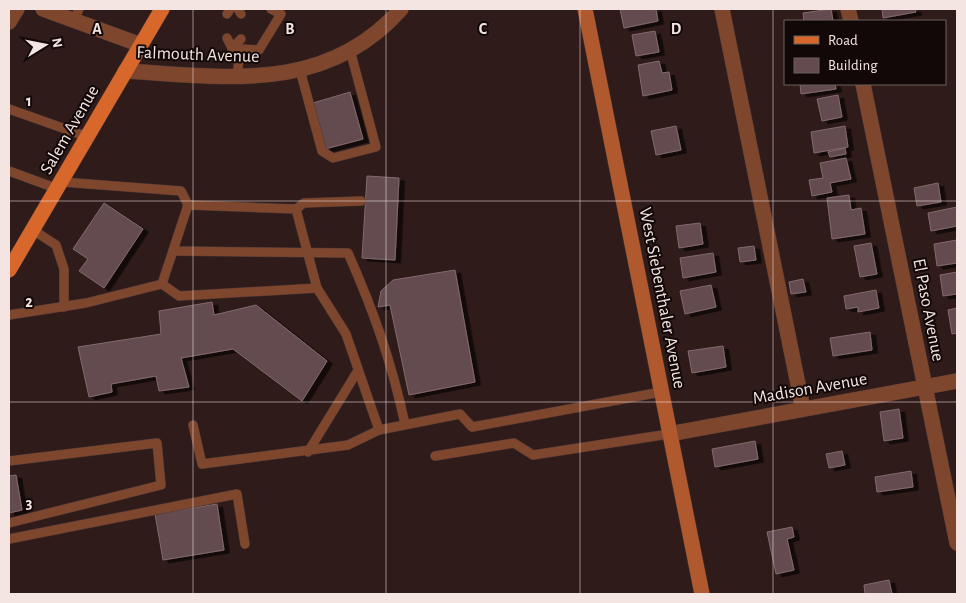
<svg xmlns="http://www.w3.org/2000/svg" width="966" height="603" viewBox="0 0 966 603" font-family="'Alegreya Sans',sans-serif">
	<defs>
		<filter id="shadow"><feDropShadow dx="5.5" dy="3" stdDeviation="0" flood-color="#0009"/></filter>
	</defs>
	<rect width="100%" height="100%" fill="#2f1b19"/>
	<g fill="#634b4f" stroke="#836a6d" filter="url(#shadow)">
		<path d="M 620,9 L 656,9 L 658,21 L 624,28 Z"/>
		<path d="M 831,9 L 833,21 L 804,21 L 803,13 Z"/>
		<path d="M 882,9 L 915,9 L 916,12 L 883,18 Z"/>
		<path d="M 655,31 L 659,52 L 636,56 L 632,35 Z"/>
		<path d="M 659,61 L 662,73 L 669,72 L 672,90 L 643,96 L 638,65 Z"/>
		<path d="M 800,84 L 835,84 L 836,89 L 801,94 Z"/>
		<path d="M 350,92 L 363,139 L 325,149 L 313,103 Z"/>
		<path d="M 838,95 L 842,117 L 822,121 L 817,99 Z"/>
		<path d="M 676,126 L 681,150 L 656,155 L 651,131 Z"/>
		<path d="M 845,126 L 848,147 L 814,153 L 811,132 Z"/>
		<path d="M 845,148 L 846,154 L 830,157 L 828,152 Z"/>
		<path d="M 846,158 L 851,179 L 830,183 L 832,192 L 812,196 L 809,180 L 823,178 L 820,163 Z"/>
		<path d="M 367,176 L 399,178 L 395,260 L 362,258 Z"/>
		<path d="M 938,183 L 941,202 L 917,206 L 914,188 Z"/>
		<path d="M 849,195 L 851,210 L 861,208 L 865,234 L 832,239 L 827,198 Z"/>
		<path d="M 104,203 L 143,229 L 104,288 L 79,271 L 88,259 L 73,249 Z"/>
		<path d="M 957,207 L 957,226 L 931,231 L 928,213 Z"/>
		<path d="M 700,223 L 703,244 L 679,248 L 676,226 Z"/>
		<path d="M 957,240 L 957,263 L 937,266 L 934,244 Z"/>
		<path d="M 871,243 L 877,274 L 860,277 L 854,246 Z"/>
		<path d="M 754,246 L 756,260 L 740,262 L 738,248 Z"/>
		<path d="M 713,253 L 716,272 L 683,278 L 680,258 Z"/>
		<path d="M 455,270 L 475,382 L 409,395 L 390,305 L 378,307 L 381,291 L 393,280 Z"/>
		<path d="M 957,272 L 957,294 L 943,296 L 940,275 Z"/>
		<path d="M 803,279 L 806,292 L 791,294 L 789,282 Z"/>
		<path d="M 711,285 L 716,307 L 685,314 L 680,291 Z"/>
		<path d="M 876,290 L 879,308 L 858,312 L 858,307 L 846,309 L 844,296 Z"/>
		<path d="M 212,302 L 214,315 L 256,305 L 327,361 L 302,401 L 233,349 L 181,358 L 189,387 L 159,391 L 156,376 L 111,384 L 112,392 L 89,397 L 78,347 L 161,334 L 159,311 Z"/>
		<path d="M 957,308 L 957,333 L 952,334 L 948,310 Z"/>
		<path d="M 870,332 L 872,350 L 833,356 L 830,338 Z"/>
		<path d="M 723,346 L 726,367 L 692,373 L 688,351 Z"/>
		<path d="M 899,409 L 903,438 L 884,441 L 880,412 Z"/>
		<path d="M 755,441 L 758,459 L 715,467 L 712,449 Z"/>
		<path d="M 842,451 L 845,465 L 829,468 L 826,454 Z"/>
		<path d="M 911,471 L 913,487 L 877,492 L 875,477 Z"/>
		<path d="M 16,475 L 22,510 L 9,513 L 9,476 Z"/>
		<path d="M 217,504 L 224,550 L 163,560 L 155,514 Z"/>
		<path d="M 792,527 L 794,537 L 787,539 L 794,570 L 776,574 L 767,532 Z"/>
		<path d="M 889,580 L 892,594 L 865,594 L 864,585 Z"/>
	</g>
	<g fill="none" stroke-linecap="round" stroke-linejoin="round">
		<defs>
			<g id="service">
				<path d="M 238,9 L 241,14"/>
				<path d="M 227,14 L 230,9"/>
				<path d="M 74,20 L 79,9"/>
				<path d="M 227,38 L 232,48"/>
				<path d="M 232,48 L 241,39"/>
				<path d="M 300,70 L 322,151 L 333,158 L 376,147 L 350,50"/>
				<path d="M 237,78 L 240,49 L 259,50 L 281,14 L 271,9"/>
				<path d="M 9,109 L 88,137"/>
				<path d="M 9,171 L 58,189"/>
				<path d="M 62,182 L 181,191 L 188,205"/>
				<path d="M 296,209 L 304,203 L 361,201"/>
				<path d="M 33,230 L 56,245 L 64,269 L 64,307"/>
				<path d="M 173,251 L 348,253 C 374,312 391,360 405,424"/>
				<path d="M 162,284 L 179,296 L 317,288"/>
				<path d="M 9,315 L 86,303 L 162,284 L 188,205 L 296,209 L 317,288 L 346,334 L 379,430 L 348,445 L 202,464 L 193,425"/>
				<path d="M 379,430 L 460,414 L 472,427 L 661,392"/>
				<path d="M 308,452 L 357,372"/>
				<path d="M 435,456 L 514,443 L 533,455 L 669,434"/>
				<path d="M 9,461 L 157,443 L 161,485 L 9,523"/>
				<path d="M 9,539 L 237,494 L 245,544"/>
			</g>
			<g id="minor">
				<path d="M 43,9 L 141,45"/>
				<path d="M 722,9 L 803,409"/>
				<path d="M 848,9 L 851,21"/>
				<path d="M 9,22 L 17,9"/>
				<path d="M 125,71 C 226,77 326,94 401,9"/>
				<path d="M 863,84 L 957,543"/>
				<path d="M 669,434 L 957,381"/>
			</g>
			<path id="secondary" d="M 585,9 L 702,594"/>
			<path id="primary" d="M 9,270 L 162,9"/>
		</defs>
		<use href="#service" stroke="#4b3735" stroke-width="10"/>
		<use href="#minor" stroke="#4b3735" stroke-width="16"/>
		<use href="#secondary" stroke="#4b3735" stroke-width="16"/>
		<use href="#primary" stroke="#4b3735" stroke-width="16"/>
		<use href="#service" stroke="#7d462d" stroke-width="9"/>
		<use href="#minor" stroke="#7d462d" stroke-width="15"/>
		<use href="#secondary" stroke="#b1592e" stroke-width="15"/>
		<use href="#primary" stroke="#d8672c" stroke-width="15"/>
	</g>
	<path fill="none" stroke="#f4e5e3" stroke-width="1" stroke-opacity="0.55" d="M 193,9 L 193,594M 386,9 L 386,594M 580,9 L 580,594M 773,9 L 773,594M 9,201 L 957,201M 9,402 L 957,402"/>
	<g text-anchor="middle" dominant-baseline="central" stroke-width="4" stroke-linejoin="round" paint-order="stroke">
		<g font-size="18" fill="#f4e5e3" stroke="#110807">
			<text transform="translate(198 55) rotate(2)">Falmouth Avenue</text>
			<text transform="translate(70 130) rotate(-60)">Salem Avenue</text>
			<text transform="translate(662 298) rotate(79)">West Siebenthaler Avenue</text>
			<text transform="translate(928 310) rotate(79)">El Paso Avenue</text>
			<text transform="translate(810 389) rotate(-10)">Madison Avenue</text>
		</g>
	</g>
	<g font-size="16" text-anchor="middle" font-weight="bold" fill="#f4e5e3" stroke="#110807" stroke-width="4" stroke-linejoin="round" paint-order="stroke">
		<text x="97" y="34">A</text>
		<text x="290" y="34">B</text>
		<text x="483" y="34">C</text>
		<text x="676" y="34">D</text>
		<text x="29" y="106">1</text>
		<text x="29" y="307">2</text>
		<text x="29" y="508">3</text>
	</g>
	<rect width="966" height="603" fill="none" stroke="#f4e5e3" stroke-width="20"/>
	<rect x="784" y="20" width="162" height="65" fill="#110807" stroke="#6c605f"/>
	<rect x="794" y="36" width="25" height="8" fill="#d8672c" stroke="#6c605f"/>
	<text x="828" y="45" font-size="15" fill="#f4e5e3">Road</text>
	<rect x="794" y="58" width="25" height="15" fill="#634b4f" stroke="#6c605f"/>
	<text x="828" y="70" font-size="15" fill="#f4e5e3">Building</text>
	<g transform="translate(45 45) rotate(80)" stroke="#110807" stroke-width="4" paint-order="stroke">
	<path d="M0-4L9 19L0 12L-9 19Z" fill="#f4e5e3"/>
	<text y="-8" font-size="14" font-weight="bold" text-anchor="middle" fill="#f4e5e3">N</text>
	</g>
</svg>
